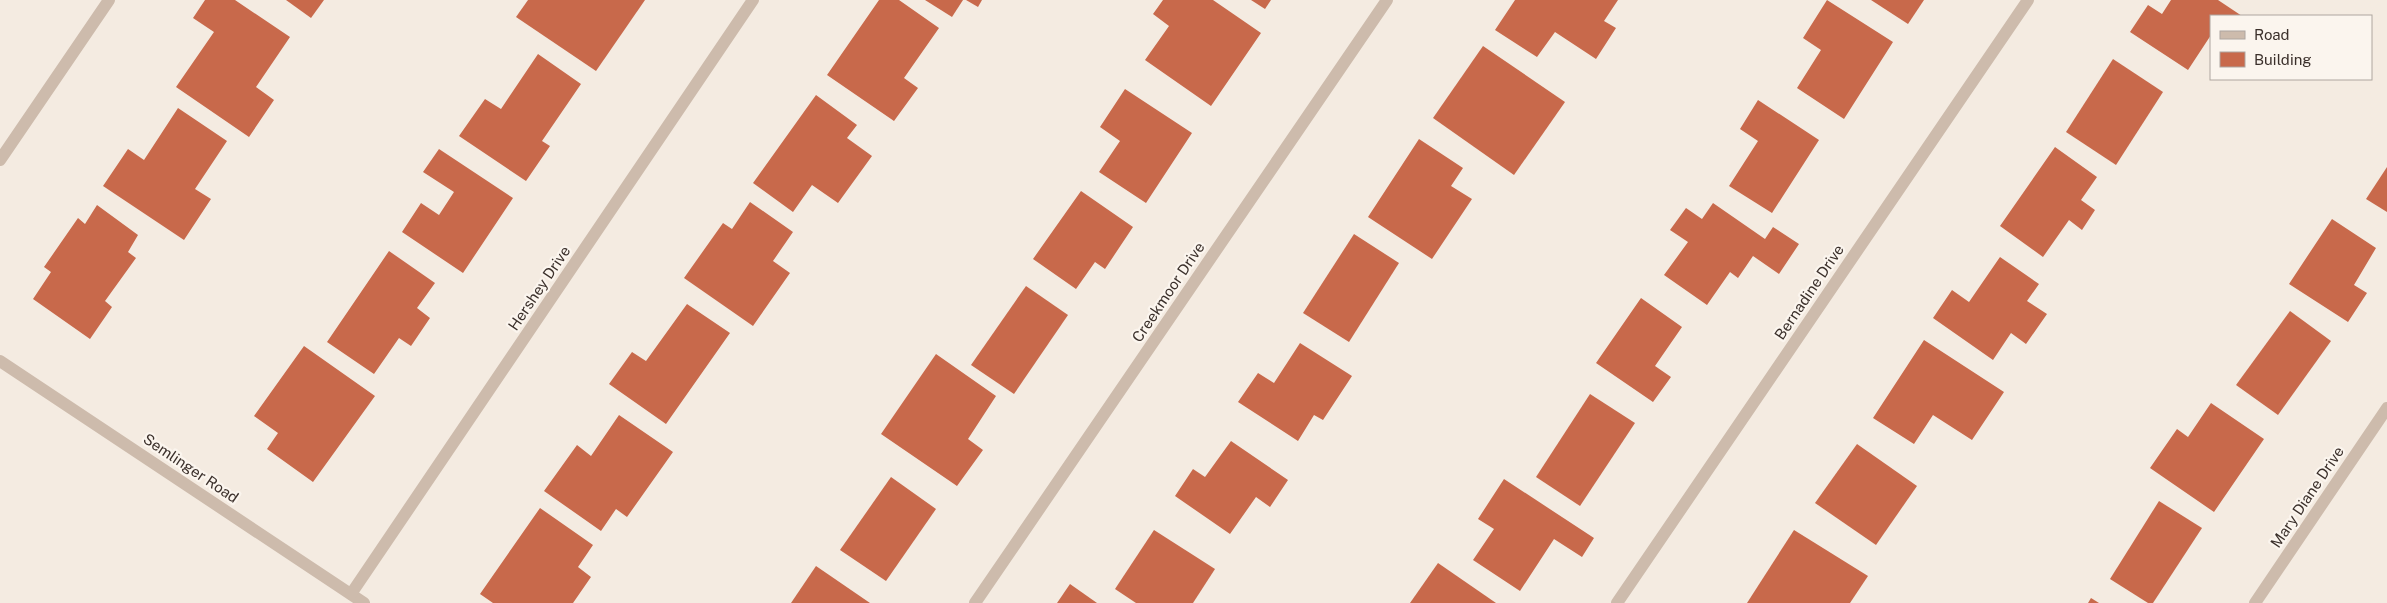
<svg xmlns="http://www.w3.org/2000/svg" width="2387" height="603" viewBox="0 0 2387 603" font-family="'Public Sans',sans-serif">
	<rect width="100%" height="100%" fill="#f4ebe1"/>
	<g fill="#c8694b">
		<path d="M 205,0 L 235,0 L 290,37 L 256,87 L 274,100 L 249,137 L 176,87 L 214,32 L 193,18 Z"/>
		<path d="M 286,0 L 324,0 L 311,18 Z"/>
		<path d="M 528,0 L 645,0 L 596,71 L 516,17 Z"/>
		<path d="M 879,0 L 899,0 L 939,28 L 904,78 L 918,88 L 894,121 L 827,75 Z"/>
		<path d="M 925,0 L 963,0 L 952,17 Z"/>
		<path d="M 966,0 L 982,0 L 978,7 Z"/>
		<path d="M 1163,0 L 1213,0 L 1261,33 L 1211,106 L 1145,60 L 1169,26 L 1153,14 Z"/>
		<path d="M 1251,0 L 1271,0 L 1265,9 Z"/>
		<path d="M 1515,0 L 1618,0 L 1604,21 L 1616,28 L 1596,59 L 1555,32 L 1537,57 L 1495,30 Z"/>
		<path d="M 1827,0 L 1893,42 L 1844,119 L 1797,88 L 1821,50 L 1803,38 Z"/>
		<path d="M 1871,0 L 1924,0 L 1908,24 Z"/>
		<path d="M 2171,0 L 2218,0 L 2242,16 L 2211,16 L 2211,35 L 2188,70 L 2130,32 L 2148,5 L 2162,14 Z"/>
		<path d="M 1483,46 L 1565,102 L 1514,175 L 1433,118 Z"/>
		<path d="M 538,54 L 581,84 L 542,141 L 550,146 L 526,181 L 459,136 L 485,99 L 501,109 Z"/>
		<path d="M 2113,59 L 2163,92 L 2116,165 L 2066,132 Z"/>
		<path d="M 1125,89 L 1192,133 L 1146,203 L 1099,172 L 1120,141 L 1100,127 Z"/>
		<path d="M 816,95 L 857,125 L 847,138 L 872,156 L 838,203 L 812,185 L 793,212 L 753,183 Z"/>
		<path d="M 1758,100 L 1819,140 L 1772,213 L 1729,186 L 1758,141 L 1740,129 Z"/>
		<path d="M 178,108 L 227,141 L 195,189 L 211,199 L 184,240 L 103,186 L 128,149 L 144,160 Z"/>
		<path d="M 1419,139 L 1463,168 L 1451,186 L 1472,199 L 1432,259 L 1368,217 Z"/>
		<path d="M 2055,147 L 2097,177 L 2081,200 L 2095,210 L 2082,230 L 2069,220 L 2043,257 L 2000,226 Z"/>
		<path d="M 439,149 L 513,198 L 463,273 L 402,232 L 421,203 L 439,215 L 454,192 L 423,172 Z"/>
		<path d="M 2387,167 L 2387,212 L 2366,199 Z"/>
		<path d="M 1081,191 L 1133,227 L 1105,269 L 1095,262 L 1076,289 L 1033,259 Z"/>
		<path d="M 750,202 L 793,232 L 773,261 L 790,273 L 753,326 L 684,278 L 723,223 L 732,229 Z"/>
		<path d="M 1713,203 L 1765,239 L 1773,227 L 1799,244 L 1779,274 L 1753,256 L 1738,278 L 1730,272 L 1707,305 L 1664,275 L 1688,242 L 1670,230 L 1686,208 L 1702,219 Z"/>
		<path d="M 97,205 L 138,235 L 128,252 L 136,258 L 105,301 L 112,307 L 90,339 L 33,299 L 51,272 L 44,267 L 78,218 L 85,224 Z"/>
		<path d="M 2332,219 L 2376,248 L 2354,285 L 2367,293 L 2348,322 L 2289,284 Z"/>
		<path d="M 1354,234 L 1399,263 L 1349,342 L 1303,313 Z"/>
		<path d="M 389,251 L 435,283 L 417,308 L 430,318 L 411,346 L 399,338 L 374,374 L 327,342 Z"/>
		<path d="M 2000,257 L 2039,284 L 2027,301 L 2047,314 L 2026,344 L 2011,333 L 1993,360 L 1933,318 L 1952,290 L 1969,302 Z"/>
		<path d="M 1026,286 L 1068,315 L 1014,394 L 971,365 Z"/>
		<path d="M 1641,298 L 1682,327 L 1655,366 L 1671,377 L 1653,402 L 1596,363 Z"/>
		<path d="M 687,304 L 730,333 L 666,424 L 609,384 L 632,352 L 646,361 Z"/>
		<path d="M 2290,311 L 2331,341 L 2278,415 L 2236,385 Z"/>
		<path d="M 1924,340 L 2004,392 L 1972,440 L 1933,415 L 1914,444 L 1873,418 Z"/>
		<path d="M 1300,343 L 1352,376 L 1323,420 L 1314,415 L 1298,441 L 1238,402 L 1258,373 L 1274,383 Z"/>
		<path d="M 304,346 L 375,396 L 313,482 L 267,449 L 278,433 L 254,416 Z"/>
		<path d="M 936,354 L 996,396 L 968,439 L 983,450 L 957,486 L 881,434 Z"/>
		<path d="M 1590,394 L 1635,423 L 1580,506 L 1536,477 Z"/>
		<path d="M 2211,403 L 2264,439 L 2214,512 L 2150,468 L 2177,429 L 2188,437 Z"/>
		<path d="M 619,415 L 673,452 L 627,517 L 616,509 L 601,531 L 544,491 L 577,445 L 591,456 Z"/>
		<path d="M 1231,441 L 1288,480 L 1270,507 L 1256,497 L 1230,534 L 1175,496 L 1193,469 L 1205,477 Z"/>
		<path d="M 1857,444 L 1917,486 L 1876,545 L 1815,503 Z"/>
		<path d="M 891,477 L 936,509 L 886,581 L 840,550 Z"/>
		<path d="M 1504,479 L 1594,538 L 1582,557 L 1554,539 L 1520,591 L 1473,560 L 1494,529 L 1478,519 Z"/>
		<path d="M 2159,501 L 2202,528 L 2153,603 L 2148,603 L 2110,579 Z"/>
		<path d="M 540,508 L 593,545 L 578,567 L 591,577 L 573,603 L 493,603 L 480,594 Z"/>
		<path d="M 1154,530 L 1215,569 L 1193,603 L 1136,603 L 1115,589 Z"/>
		<path d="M 1794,530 L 1868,576 L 1850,603 L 1747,603 Z"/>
		<path d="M 1438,563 L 1496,603 L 1410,603 Z"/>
		<path d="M 816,566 L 870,603 L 791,603 Z"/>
		<path d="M 1070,584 L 1097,603 L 1057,603 Z"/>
		<path d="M 2091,598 L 2099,603 L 2088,603 Z"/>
	</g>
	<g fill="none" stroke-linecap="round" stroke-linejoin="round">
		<g stroke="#cdbbac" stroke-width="12">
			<path d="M 0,160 L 109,0"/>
			<path d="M 0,361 L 364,603"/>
			<path d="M 351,594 L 753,0"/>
			<path d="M 975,603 L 1387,0"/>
			<path d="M 1617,603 L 2028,0"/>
			<path d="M 2255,603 L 2387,408"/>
		</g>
	</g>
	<g text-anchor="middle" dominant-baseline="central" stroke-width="4.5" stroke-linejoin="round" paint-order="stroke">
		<g font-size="15" fill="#3b302b" stroke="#fbf5ee">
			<text transform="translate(539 288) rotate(-56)">Hershey Drive</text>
			<text transform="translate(1168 292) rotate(-56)">Creekmoor Drive</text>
			<text transform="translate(1809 292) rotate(-56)">Bernadine Drive</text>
			<text transform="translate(191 468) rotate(34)">Semlinger Road</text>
			<text transform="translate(2307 497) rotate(-56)">Mary Diane Drive</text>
		</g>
	</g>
	<rect x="2210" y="15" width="162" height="65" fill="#fbf5ee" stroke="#aea6a0"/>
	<rect x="2220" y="31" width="25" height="8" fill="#cdbbac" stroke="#aea6a0"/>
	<text x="2254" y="40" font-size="15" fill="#3b302b">Road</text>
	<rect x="2220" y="52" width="25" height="15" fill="#c8694b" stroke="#aea6a0"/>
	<text x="2254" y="65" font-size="15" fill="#3b302b">Building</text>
</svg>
